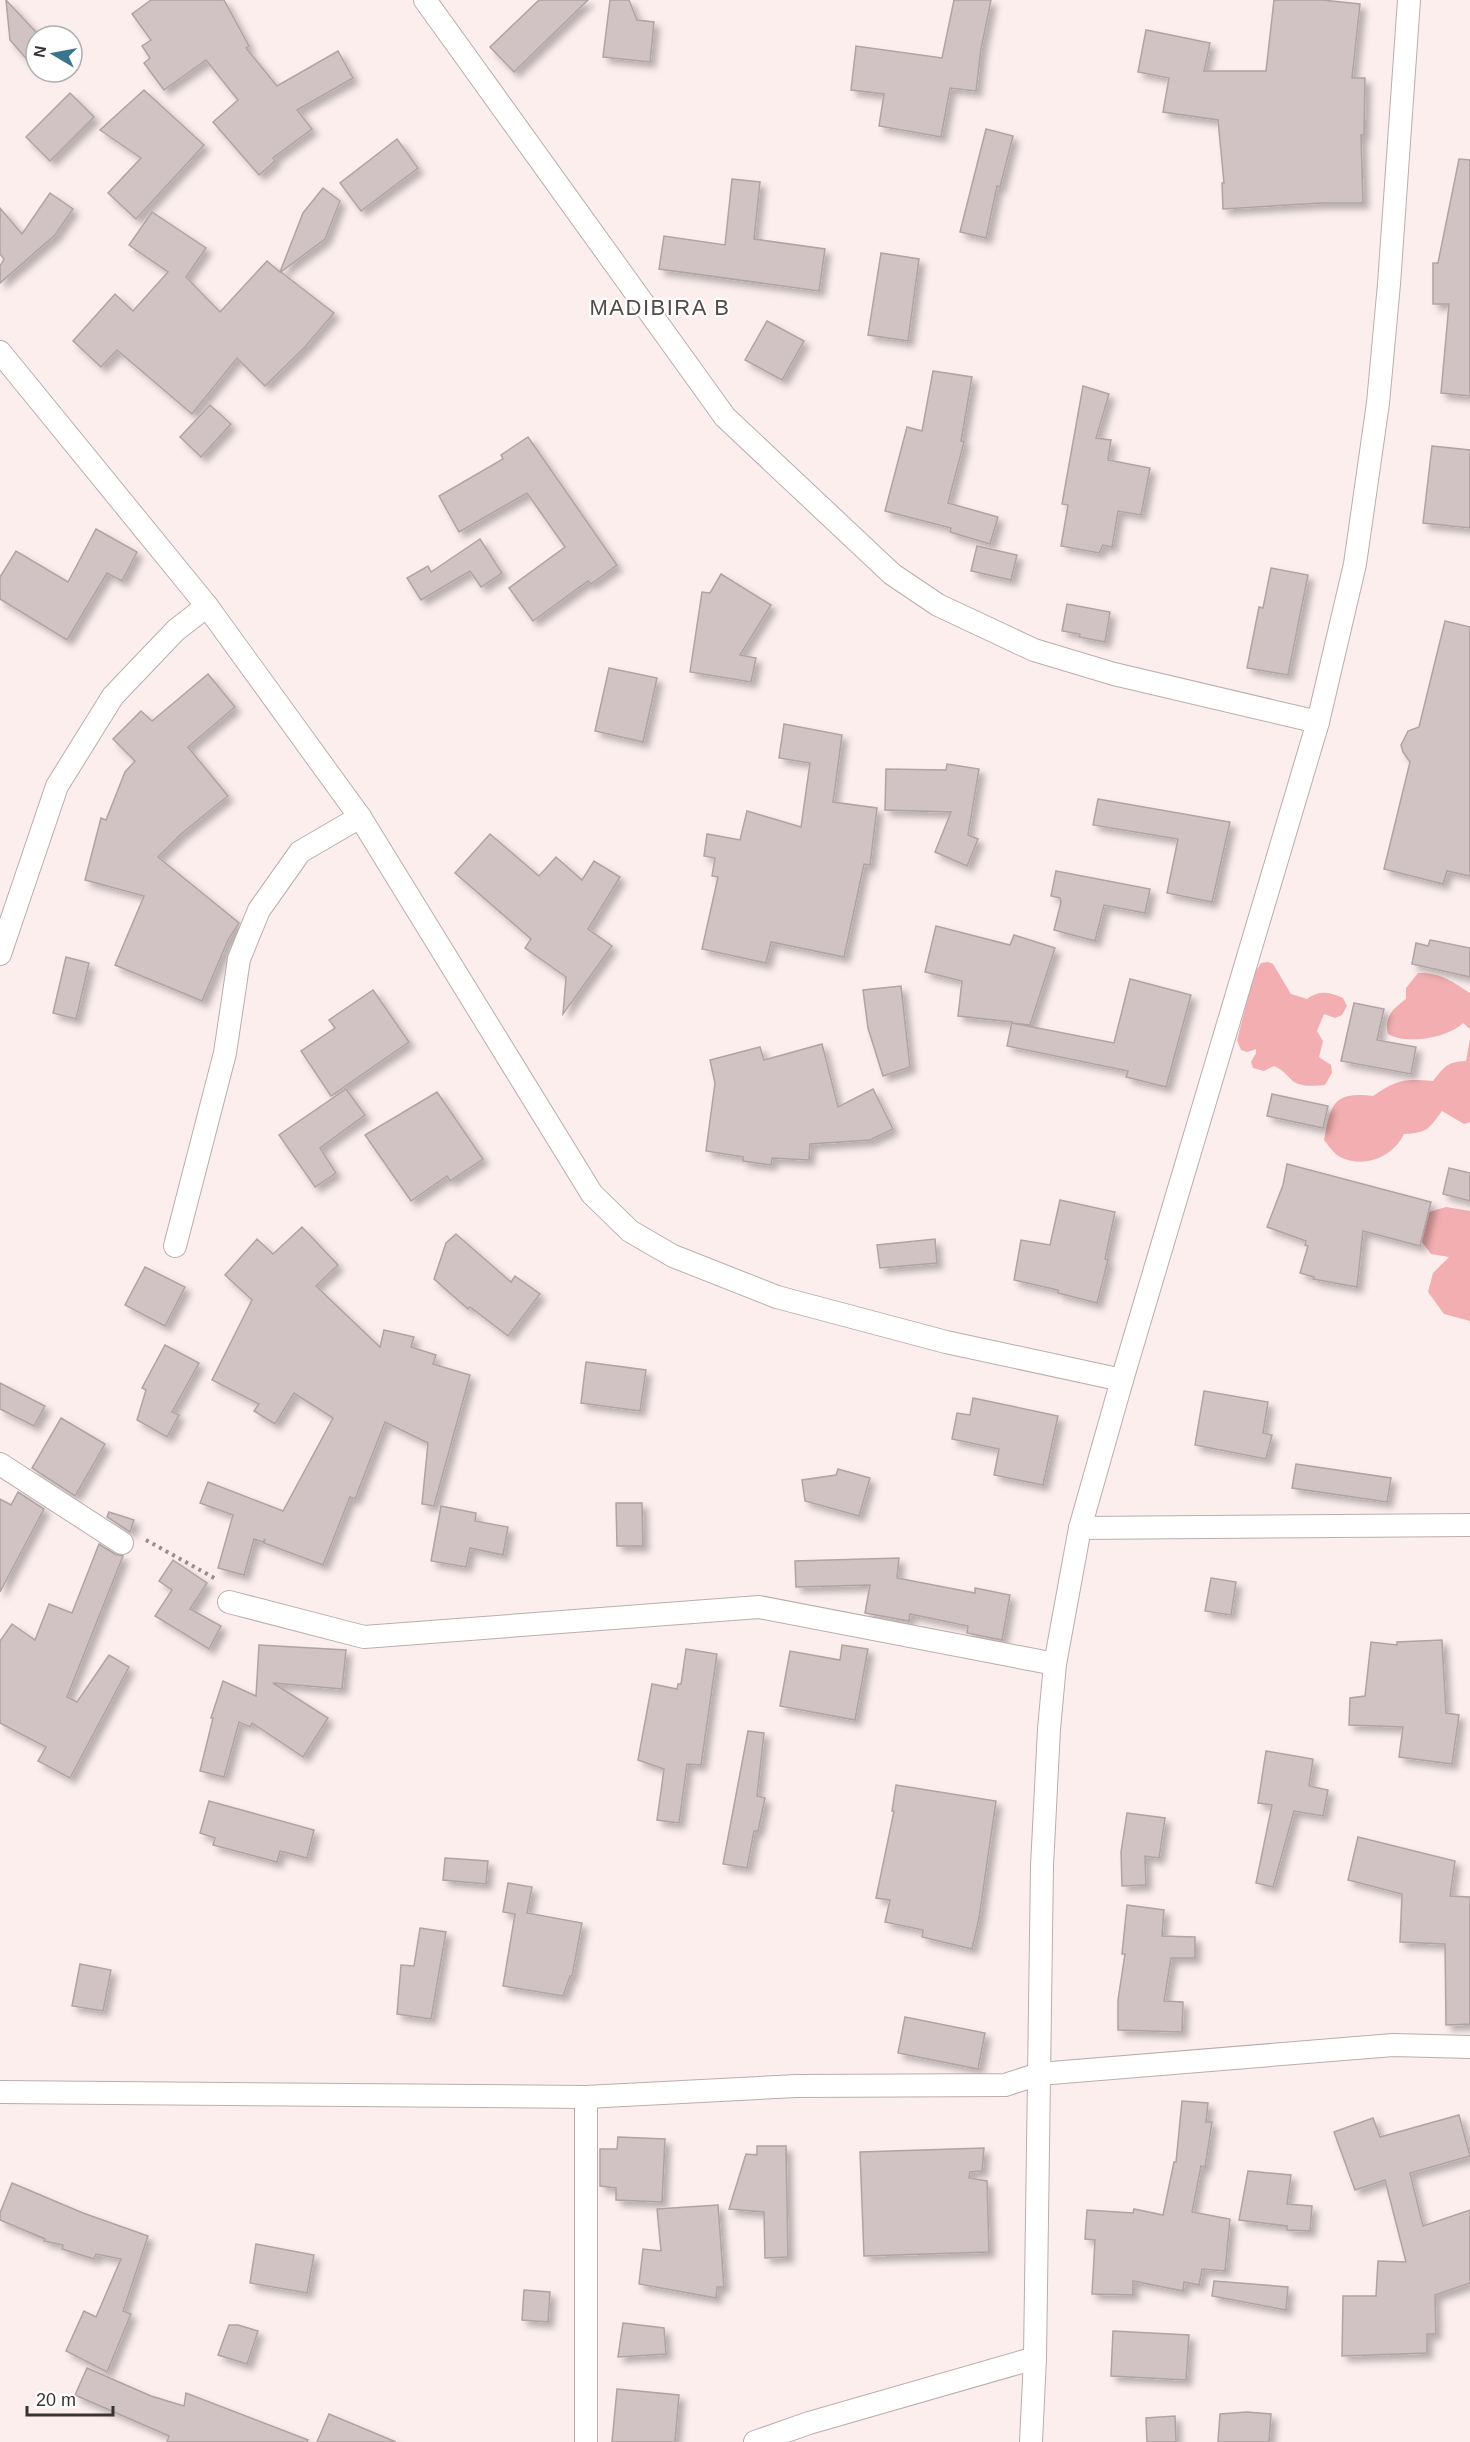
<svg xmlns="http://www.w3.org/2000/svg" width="1470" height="2442" viewBox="0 0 1470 2442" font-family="Arial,sans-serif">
	<defs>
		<filter id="shadow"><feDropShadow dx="5.5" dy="5.5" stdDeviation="3" flood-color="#0004"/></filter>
	</defs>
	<rect width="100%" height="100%" fill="#fdeeee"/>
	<g fill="#f2aeb0">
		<path d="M 1268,962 L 1273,964 L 1291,994 L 1307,999 C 1320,990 1329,992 1343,998 L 1347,1006 L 1342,1015 L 1335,1018 L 1324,1014 L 1317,1031 L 1323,1041 L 1319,1057 L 1331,1065 L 1332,1073 L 1325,1085 C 1315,1086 1302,1087 1294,1082 C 1286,1075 1286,1072 1274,1066 L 1264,1071 L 1253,1068 L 1251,1062 L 1256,1053 L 1256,1049 L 1247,1052 L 1241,1050 L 1237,1040 L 1254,974 L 1261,963 Z"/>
		<path d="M 1418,973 C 1440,972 1453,982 1470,993 L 1470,1029 L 1463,1023 C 1448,1038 1406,1045 1388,1034 C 1384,1016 1393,1009 1406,999 L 1406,988 Z"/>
		<path d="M 1470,1039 L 1470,1122 L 1464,1124 L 1442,1111 C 1429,1129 1427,1133 1404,1134 C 1393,1157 1364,1169 1340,1157 C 1334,1154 1328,1145 1324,1140 C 1331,1104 1333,1091 1373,1096 C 1399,1079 1403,1079 1433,1081 C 1445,1066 1447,1062 1466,1061 Z"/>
		<path d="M 1446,1207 L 1470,1211 L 1470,1321 L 1444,1314 L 1428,1292 L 1433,1273 L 1449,1257 L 1431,1254 L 1413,1230 L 1419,1215 Z"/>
	</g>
	<g fill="#d1c3c3" stroke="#b0a3a3" stroke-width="1.5" filter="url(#shadow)">
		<path d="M 6,0 L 36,32 L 36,70 L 10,40 Z"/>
		<path d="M 151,0 L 224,0 L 249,46 L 246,48 L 277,86 L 338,51 L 353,78 L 297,110 L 312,129 L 273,158 L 275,161 L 259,175 L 213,122 L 238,100 L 206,60 L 164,90 L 144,63 L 150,58 L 142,46 L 151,40 L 132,14 Z"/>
		<path d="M 539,0 L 588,0 L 514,72 L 490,47 Z"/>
		<path d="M 610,0 L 629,0 L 637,20 L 654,22 L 650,62 L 603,57 Z"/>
		<path d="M 954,0 L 991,0 L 981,49 L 976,91 L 950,88 L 941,137 L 879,126 L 884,94 L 851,90 L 856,46 L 942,58 Z"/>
		<path d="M 1274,0 L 1322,0 L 1360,4 L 1352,78 L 1365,78 L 1364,135 L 1361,135 L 1363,203 L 1321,203 L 1223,209 L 1222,183 L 1224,183 L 1218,120 L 1163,112 L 1169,78 L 1138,72 L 1146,30 L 1210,43 L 1204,71 L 1266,71 Z"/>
		<path d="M 144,90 L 204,145 L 136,219 L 108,193 L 141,158 L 100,130 Z"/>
		<path d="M 70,93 L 94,117 L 50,161 L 26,137 Z"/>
		<path d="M 986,129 L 1013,136 L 1000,187 L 997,186 L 986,238 L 960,232 Z"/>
		<path d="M 397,139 L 418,168 L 361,211 L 340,183 Z"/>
		<path d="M 1459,159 L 1470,160 L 1470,396 L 1441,393 L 1449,304 L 1433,304 L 1433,263 L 1438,263 Z"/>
		<path d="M 732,179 L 760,182 L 754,239 L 825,249 L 819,291 L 659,269 L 664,236 L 725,245 Z"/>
		<path d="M 323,188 L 340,201 L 325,239 L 281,272 L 334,313 L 305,347 L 265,386 L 237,358 L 192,414 L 117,350 L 101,367 L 73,341 L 115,294 L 133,311 L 168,272 L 129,245 L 152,212 L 206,248 L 186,277 L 220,312 L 267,261 L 280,272 L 303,213 Z"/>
		<path d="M 50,193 L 73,209 L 55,235 L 0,283 L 0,266 L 4,259 L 0,254 L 0,208 L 22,234 Z"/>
		<path d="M 881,253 L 919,259 L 908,341 L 868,335 Z"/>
		<path d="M 767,321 L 804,341 L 782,380 L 745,360 Z"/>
		<path d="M 933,371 L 972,377 L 961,441 L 964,442 L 948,503 L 998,517 L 990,544 L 950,532 L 951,528 L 885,511 L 907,427 L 922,431 Z"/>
		<path d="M 1083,386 L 1109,394 L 1096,438 L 1111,440 L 1108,460 L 1150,468 L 1141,515 L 1118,511 L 1112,547 L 1103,545 L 1099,553 L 1061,546 L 1068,505 L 1062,504 Z"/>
		<path d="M 210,405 L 231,424 L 201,457 L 180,437 Z"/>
		<path d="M 528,437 L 617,565 L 591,584 L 588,581 L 533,621 L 509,588 L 565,547 L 527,493 L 459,532 L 439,496 L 503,459 L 501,455 Z"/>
		<path d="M 1432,446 L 1470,450 L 1470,528 L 1423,523 Z"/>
		<path d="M 96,529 L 137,552 L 122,581 L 107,573 L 67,640 L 0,599 L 0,577 L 16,551 L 68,582 Z"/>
		<path d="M 480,539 L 502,573 L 481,587 L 470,571 L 421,600 L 407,578 L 428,566 L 431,572 Z"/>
		<path d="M 977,546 L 1017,555 L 1011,580 L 971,571 Z"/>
		<path d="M 1271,568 L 1308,575 L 1288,675 L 1247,668 L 1259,607 L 1263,608 Z"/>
		<path d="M 721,574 L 771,605 L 740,655 L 756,658 L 751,682 L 690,672 L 702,592 L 710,593 Z"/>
		<path d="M 1067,604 L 1110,612 L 1105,642 L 1079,637 L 1080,634 L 1062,631 Z"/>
		<path d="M 1445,621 L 1470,627 L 1470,876 L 1447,871 L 1443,884 L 1384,869 L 1410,762 L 1403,752 L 1401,745 L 1408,731 L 1419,727 Z"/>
		<path d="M 609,668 L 657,678 L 643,742 L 595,731 Z"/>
		<path d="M 208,674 L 235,707 L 188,747 L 228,796 L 181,834 L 158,857 L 239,923 L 228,940 L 202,1001 L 115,965 L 144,896 L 85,880 L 101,818 L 106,820 L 125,772 L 135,761 L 113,739 L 141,711 L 152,721 Z"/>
		<path d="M 784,724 L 842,735 L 833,802 L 877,808 L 870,865 L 864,864 L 844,957 L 771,942 L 766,963 L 702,949 L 718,877 L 712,876 L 715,858 L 704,856 L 707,834 L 740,840 L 747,811 L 801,827 L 810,763 L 779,758 Z"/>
		<path d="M 947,764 L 979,769 L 968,835 L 978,839 L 967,866 L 935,852 L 951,812 L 885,810 L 886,769 L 946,770 Z"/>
		<path d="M 1098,799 L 1230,822 L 1212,902 L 1167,893 L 1178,839 L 1093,825 Z"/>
		<path d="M 490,834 L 539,876 L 556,857 L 582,880 L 594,861 L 620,877 L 588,929 L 612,946 L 563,1014 L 566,977 L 525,948 L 531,939 L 455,873 Z"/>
		<path d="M 1056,871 L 1150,889 L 1145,913 L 1104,905 L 1095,941 L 1054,930 L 1061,902 L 1060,898 L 1051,896 Z"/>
		<path d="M 936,926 L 1010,945 L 1014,935 L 1055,948 L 1030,1025 L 1012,1023 L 1114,1043 L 1130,979 L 1191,995 L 1166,1087 L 1126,1077 L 1128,1071 L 1007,1046 L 1012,1022 L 958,1016 L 962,981 L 925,972 Z"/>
		<path d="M 1430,940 L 1470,948 L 1470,977 L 1412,964 L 1416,943 L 1428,946 Z"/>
		<path d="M 66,957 L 89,963 L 76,1019 L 53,1013 Z"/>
		<path d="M 901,986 L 910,1067 L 883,1076 L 868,1028 L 863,990 Z"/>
		<path d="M 373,990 L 409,1042 L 331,1096 L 301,1051 L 335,1028 L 329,1020 Z"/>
		<path d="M 1354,1003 L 1384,1009 L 1377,1040 L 1416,1047 L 1411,1074 L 1341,1061 Z"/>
		<path d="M 822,1044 L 838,1107 L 873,1089 L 893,1129 L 870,1140 L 810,1144 L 809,1160 L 772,1158 L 771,1165 L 743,1161 L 743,1157 L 706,1151 L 715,1083 L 710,1060 L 760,1047 L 764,1060 Z"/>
		<path d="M 346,1089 L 365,1115 L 320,1148 L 336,1173 L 315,1187 L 279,1135 Z"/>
		<path d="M 437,1092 L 483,1159 L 450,1181 L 447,1176 L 411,1201 L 365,1135 Z"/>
		<path d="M 1272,1094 L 1328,1106 L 1323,1128 L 1267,1116 Z"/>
		<path d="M 1287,1164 L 1431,1202 L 1420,1246 L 1363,1231 L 1357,1287 L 1313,1279 L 1314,1277 L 1300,1273 L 1308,1246 L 1305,1245 L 1306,1241 L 1267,1227 L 1283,1185 Z"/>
		<path d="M 1449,1168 L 1470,1173 L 1470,1201 L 1443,1194 Z"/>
		<path d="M 1060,1200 L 1115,1212 L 1105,1259 L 1108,1260 L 1097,1303 L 1058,1293 L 1058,1290 L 1014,1280 L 1021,1240 L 1050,1245 Z"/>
		<path d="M 302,1227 L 338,1265 L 316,1286 L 380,1347 L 384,1330 L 414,1337 L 411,1347 L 436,1355 L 433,1364 L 470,1375 L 434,1506 L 422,1504 L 428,1443 L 385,1422 L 355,1499 L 350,1497 L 323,1565 L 264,1543 L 265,1539 L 263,1542 L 254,1539 L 244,1575 L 218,1568 L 233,1515 L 200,1503 L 208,1482 L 283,1511 L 333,1418 L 294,1393 L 275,1424 L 254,1411 L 259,1404 L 212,1380 L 252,1300 L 225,1275 L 257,1239 L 273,1254 Z"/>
		<path d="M 456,1234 L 511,1282 L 515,1276 L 540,1294 L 508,1336 L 470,1307 L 468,1309 L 434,1279 L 446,1243 Z"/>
		<path d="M 935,1239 L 937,1263 L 880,1268 L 877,1245 Z"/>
		<path d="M 145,1267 L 185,1287 L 165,1326 L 125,1305 Z"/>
		<path d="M 165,1345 L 199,1363 L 172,1412 L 179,1415 L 167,1437 L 137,1420 L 146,1390 L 142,1388 Z"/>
		<path d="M 586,1362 L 646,1370 L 640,1411 L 581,1403 Z"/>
		<path d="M 0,1383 L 45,1406 L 34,1426 L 0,1409 Z"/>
		<path d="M 1204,1391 L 1268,1402 L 1263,1433 L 1272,1435 L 1266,1459 L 1195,1445 Z"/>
		<path d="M 973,1398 L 1058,1416 L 1043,1485 L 994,1475 L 999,1449 L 952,1439 L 957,1413 L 970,1415 Z"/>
		<path d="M 61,1418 L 105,1444 L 75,1496 L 32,1468 Z"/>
		<path d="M 1296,1464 L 1391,1478 L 1387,1502 L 1292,1488 Z"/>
		<path d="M 838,1469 L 870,1478 L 859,1516 L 805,1501 L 802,1480 L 836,1475 Z"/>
		<path d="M 18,1492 L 44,1509 L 0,1592 L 0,1499 L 11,1505 Z"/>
		<path d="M 616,1503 L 642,1503 L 643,1546 L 617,1546 Z"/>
		<path d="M 441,1506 L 476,1513 L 475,1521 L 508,1527 L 503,1555 L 470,1548 L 466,1567 L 431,1561 Z"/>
		<path d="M 109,1512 L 134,1520 L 130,1532 L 107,1517 Z"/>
		<path d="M 99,1544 L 115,1554 L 123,1556 L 67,1697 L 77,1702 L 109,1655 L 129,1667 L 70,1778 L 38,1761 L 46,1747 L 0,1723 L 0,1641 L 12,1624 L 35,1640 L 49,1604 L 72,1613 Z"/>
		<path d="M 899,1558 L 897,1578 L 975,1593 L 975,1588 L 1010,1595 L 1002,1640 L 967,1633 L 968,1626 L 910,1614 L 909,1621 L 865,1613 L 870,1585 L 796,1587 L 795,1561 Z"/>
		<path d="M 173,1560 L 207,1583 L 190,1609 L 221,1626 L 209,1649 L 155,1616 L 172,1590 L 159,1581 Z"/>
		<path d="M 1211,1578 L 1236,1582 L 1231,1615 L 1205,1611 Z"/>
		<path d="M 1442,1640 L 1446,1713 L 1459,1715 L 1452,1764 L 1399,1757 L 1403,1727 L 1349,1725 L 1350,1698 L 1365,1696 L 1371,1642 L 1397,1645 L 1397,1642 Z"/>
		<path d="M 259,1645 L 346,1650 L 342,1689 L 273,1683 L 328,1718 L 303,1757 L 252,1723 L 250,1727 L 239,1722 L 224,1777 L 200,1771 L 213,1718 L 211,1718 L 223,1681 L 256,1696 Z"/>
		<path d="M 842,1645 L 868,1649 L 855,1720 L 780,1706 L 790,1651 L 840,1660 Z"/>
		<path d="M 686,1649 L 717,1654 L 701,1765 L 687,1764 L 679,1823 L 657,1820 L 664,1769 L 638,1760 L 652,1684 L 677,1689 L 678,1684 L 681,1684 Z"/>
		<path d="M 748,1731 L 764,1733 L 757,1796 L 765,1798 L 758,1831 L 754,1831 L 747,1868 L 723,1864 Z"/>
		<path d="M 1266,1751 L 1313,1759 L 1309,1786 L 1328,1790 L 1323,1816 L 1294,1811 L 1273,1887 L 1256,1883 L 1272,1805 L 1258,1803 Z"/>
		<path d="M 896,1785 L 996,1801 L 979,1918 L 972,1949 L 922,1937 L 923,1930 L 885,1922 L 890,1900 L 876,1898 L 894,1811 L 892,1811 Z"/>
		<path d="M 209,1801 L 314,1830 L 307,1858 L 280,1851 L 277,1862 L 213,1845 L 215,1838 L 200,1833 Z"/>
		<path d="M 1127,1813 L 1165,1818 L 1159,1858 L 1145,1856 L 1146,1885 L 1122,1886 L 1121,1852 Z"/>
		<path d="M 1358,1837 L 1455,1861 L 1450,1896 L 1470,1897 L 1470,2024 L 1446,2025 L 1445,1944 L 1400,1942 L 1402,1894 L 1348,1880 Z"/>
		<path d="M 445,1858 L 488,1861 L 486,1884 L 443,1880 Z"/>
		<path d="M 508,1883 L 532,1887 L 527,1913 L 582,1923 L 572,1976 L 570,1976 L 563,1996 L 503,1986 L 515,1914 L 503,1912 Z"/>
		<path d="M 1127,1905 L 1164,1910 L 1162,1936 L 1195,1937 L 1195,1958 L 1171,1958 L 1164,2001 L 1183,2002 L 1182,2032 L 1118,2030 L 1118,2000 L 1125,1954 L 1122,1954 Z"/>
		<path d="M 420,1928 L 446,1932 L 431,2019 L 397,2014 L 401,1965 L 414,1966 Z"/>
		<path d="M 80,1964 L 111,1970 L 103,2011 L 72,2006 Z"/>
		<path d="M 905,2017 L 985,2033 L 978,2069 L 898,2053 Z"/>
		<path d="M 1182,2101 L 1208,2103 L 1206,2122 L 1212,2122 L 1205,2167 L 1201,2166 L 1192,2212 L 1230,2219 L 1225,2271 L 1202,2269 L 1199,2285 L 1184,2282 L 1183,2291 L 1133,2281 L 1133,2295 L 1092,2294 L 1095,2240 L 1085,2239 L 1087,2210 L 1133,2213 L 1134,2209 L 1163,2215 L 1174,2162 L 1176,2162 Z"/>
		<path d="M 1459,2115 L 1470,2156 L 1410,2173 L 1423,2226 L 1470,2210 L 1470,2283 L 1435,2295 L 1436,2334 L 1427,2334 L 1427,2353 L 1342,2356 L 1343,2296 L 1376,2296 L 1378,2261 L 1406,2262 L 1385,2180 L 1355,2190 L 1334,2132 L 1373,2118 L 1380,2137 Z"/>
		<path d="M 618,2137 L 665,2139 L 662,2202 L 616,2200 L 616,2188 L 600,2186 L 600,2149 L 617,2149 Z"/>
		<path d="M 757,2146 L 786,2146 L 788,2257 L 765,2258 L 764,2212 L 729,2209 L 746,2154 L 757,2155 Z"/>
		<path d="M 984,2148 L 982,2171 L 970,2172 L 969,2178 L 987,2181 L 989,2252 L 864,2256 L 860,2152 Z"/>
		<path d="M 1248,2171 L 1291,2175 L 1287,2204 L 1312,2206 L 1310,2231 L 1287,2230 L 1287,2226 L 1239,2220 Z"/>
		<path d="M 12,2183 L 83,2213 L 148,2236 L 123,2311 L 131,2314 L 107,2372 L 66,2351 L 84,2311 L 96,2317 L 121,2259 L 96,2254 L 94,2259 L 62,2249 L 63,2245 L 44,2241 L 45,2239 L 0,2220 L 0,2213 Z"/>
		<path d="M 718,2205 L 724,2287 L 717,2287 L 716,2298 L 639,2284 L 643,2249 L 661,2251 L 657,2209 Z"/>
		<path d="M 256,2244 L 314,2255 L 307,2293 L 250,2283 Z"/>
		<path d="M 1214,2281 L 1288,2287 L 1286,2310 L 1212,2296 Z"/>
		<path d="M 524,2290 L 550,2292 L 548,2322 L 522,2320 Z"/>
		<path d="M 623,2323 L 664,2328 L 666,2354 L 618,2357 Z"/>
		<path d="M 229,2325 L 238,2325 L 258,2331 L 247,2364 L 218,2355 Z"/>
		<path d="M 1113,2331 L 1189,2335 L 1186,2380 L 1111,2376 Z"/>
		<path d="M 87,2368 L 151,2396 L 184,2406 L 186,2393 L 308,2440 L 307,2442 L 167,2442 L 169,2436 L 75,2395 Z"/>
		<path d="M 617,2389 L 679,2395 L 675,2442 L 612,2442 Z"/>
		<path d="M 1247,2412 L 1271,2414 L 1269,2442 L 1218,2442 L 1220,2414 Z"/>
		<path d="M 329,2414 L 396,2442 L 317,2442 Z"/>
		<path d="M 1175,2416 L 1176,2442 L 1147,2442 L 1146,2418 Z"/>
	</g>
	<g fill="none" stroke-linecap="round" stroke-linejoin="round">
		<defs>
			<g id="minor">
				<path d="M 425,0 L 725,417 L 892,574 L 938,605 L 1034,650 L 1114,674 L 1318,722"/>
				<path d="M 0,352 L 207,606 L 360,817 L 592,1194 L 630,1231 L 673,1256 L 777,1297 L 946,1342 L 1122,1380"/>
				<path d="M 0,954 L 57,786 L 113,696 L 176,630 L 207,606"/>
				<path d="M 175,1246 L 225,1053 L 239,959 L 259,910 L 300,852 L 360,817"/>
				<path d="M 0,1464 L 122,1543"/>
				<path d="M 1080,1528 L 1470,1525"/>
				<path d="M 229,1602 L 364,1637 L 759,1607 L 1055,1664"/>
				<path d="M 0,2092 L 586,2097 L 796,2086 L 1005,2085 L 1039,2074 L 1393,2045 L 1470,2047"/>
				<path d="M 586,2442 L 586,2097"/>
				<path d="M 755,2442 L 809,2423 L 1035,2358"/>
				<path d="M 1031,2442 L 1035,2358 L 1042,1866 L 1049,1729 L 1055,1664 L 1080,1528 L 1122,1380 L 1318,722 L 1355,564 L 1378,403 L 1389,284 L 1409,0"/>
			</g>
		</defs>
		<use href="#minor" stroke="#bbadad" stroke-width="24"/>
		<path stroke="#978d8d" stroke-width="4" stroke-dasharray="3 4.5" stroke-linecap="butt" d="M 146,1540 L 218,1580"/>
		<use href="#minor" stroke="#fff" stroke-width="22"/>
	</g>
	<g text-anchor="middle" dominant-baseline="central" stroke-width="4.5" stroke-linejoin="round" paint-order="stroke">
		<g font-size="22" letter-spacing="1.5" fill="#554a4a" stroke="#fff">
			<text x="660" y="307">MADIBIRA B</text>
		</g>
	</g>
	<g transform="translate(54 54) rotate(280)"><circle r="28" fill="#ffffff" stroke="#b0adad" stroke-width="1.5"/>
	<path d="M0-4.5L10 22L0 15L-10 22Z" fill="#3a758d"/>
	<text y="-9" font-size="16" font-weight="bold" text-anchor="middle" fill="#393333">N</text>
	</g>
	<path d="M27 2406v9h86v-9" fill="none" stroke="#393333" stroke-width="3"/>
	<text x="36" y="2406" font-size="18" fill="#393333" stroke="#ffffff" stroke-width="4.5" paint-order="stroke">20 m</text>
</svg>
